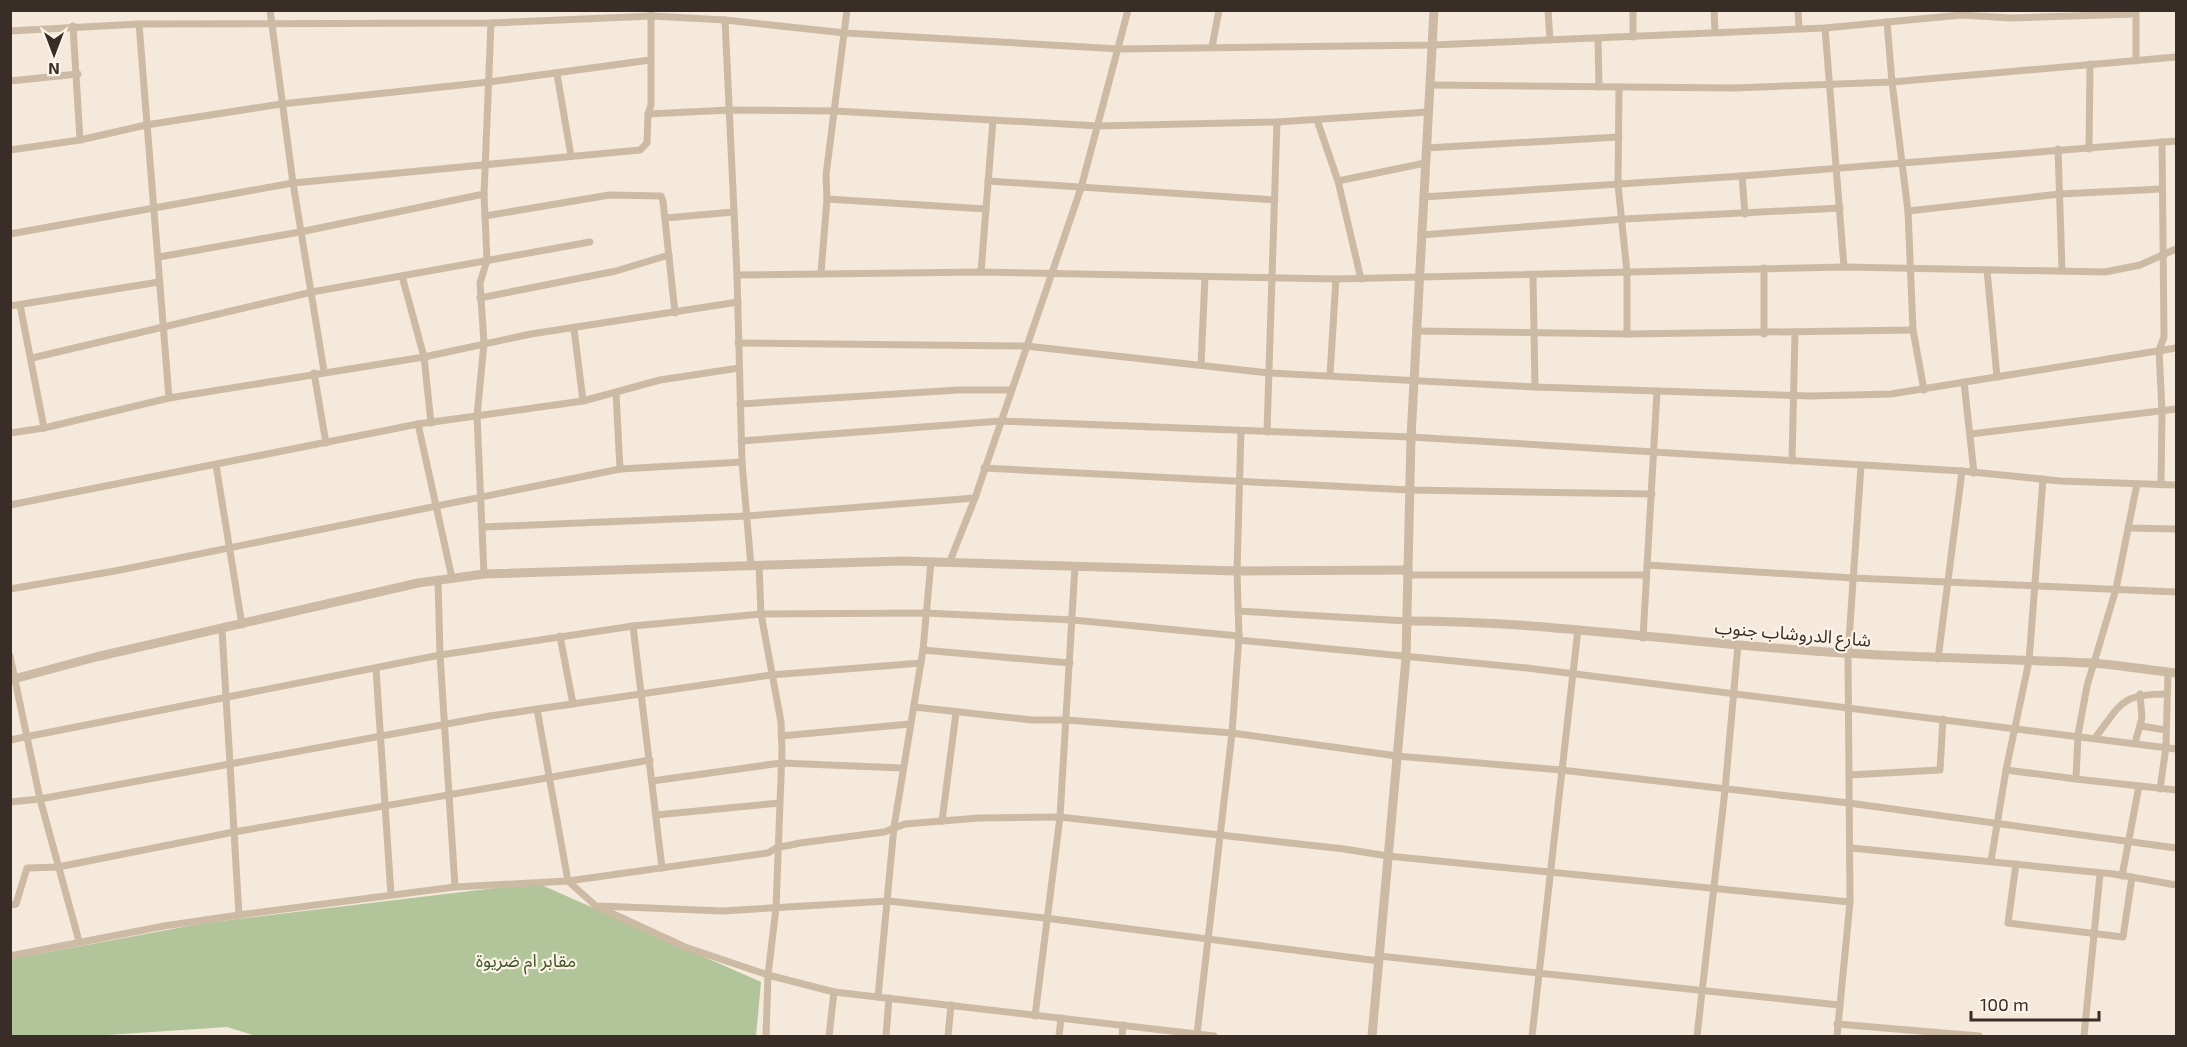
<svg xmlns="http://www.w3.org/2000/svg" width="2187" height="1047" viewBox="0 0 2187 1047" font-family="'Exo 2','Noto Sans Arabic',sans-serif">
	<rect width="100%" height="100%" fill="#f4e9da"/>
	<path fill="#b2c499" d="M 537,883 L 761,982 L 756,1036 L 256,1036 L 227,1027 L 92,1036 L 11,1036 L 11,959 L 205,923 Z"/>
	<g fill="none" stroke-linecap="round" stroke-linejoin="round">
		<g stroke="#cdbaa5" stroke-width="7">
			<path d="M 270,10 L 293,183 L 324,371"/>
			<path d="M 651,10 L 651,105 L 648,114 L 729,110 L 835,111 L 1098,126 L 1277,122 L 1428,112"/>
			<path d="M 1548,10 L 1550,40"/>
			<path d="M 1633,10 L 1633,37"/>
			<path d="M 1714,10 L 1715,32"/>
			<path d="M 1798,10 L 1799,28"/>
			<path d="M 2136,10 L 2136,61"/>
			<path d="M 725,20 L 737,275 L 981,272 L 1336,279 L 1844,267 L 2105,272 L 2140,265 L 2176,249"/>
			<path d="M 1887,22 L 1892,82 L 1908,211 L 1913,330 L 1924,390"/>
			<path d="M 139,24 L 169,398"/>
			<path d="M 73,26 L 80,140"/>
			<path d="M 1825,28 L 1844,267"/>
			<path d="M 10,31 L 139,24 L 491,23 L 652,16 L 725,20 L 845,33 L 1119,49 L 1433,45 L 1825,28 L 1961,15 L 2012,18 L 2135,14"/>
			<path d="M 1598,39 L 1599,87"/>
			<path d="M 1212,47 L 1219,10"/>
			<path d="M 557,74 L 571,156"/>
			<path d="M 10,81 L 78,74"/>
			<path d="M 1430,85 L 1734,88 L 1892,82 L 2176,57"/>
			<path d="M 1619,88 L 1618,185 L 1627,272 L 1627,334"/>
			<path d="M 1317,120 L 1338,181 L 1361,279"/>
			<path d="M 1426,148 L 1619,137"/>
			<path d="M 2058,149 L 2062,269"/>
			<path d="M 2089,149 L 2090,64"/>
			<path d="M 10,150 L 80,140 L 146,125 L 281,104 L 489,82 L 650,60"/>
			<path d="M 1742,176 L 1745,214"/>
			<path d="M 988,181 L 1275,200"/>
			<path d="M 1338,181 L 1425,163"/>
			<path d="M 1423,197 L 1742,176 L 2176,141"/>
			<path d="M 827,199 L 986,209"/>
			<path d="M 1908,211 L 2060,194 L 2162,189"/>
			<path d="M 485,216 L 609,195 L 661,196 L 663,201 L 675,313"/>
			<path d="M 665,218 L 734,212"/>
			<path d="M 10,234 L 293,183 L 640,150 L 647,143 L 648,114"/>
			<path d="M 1421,235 L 1624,219 L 1840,208"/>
			<path d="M 159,257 L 300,232 L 484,194"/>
			<path d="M 1987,270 L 1997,377"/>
			<path d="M 981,272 L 993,120"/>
			<path d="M 821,273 L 827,199 L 826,175 L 847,10"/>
			<path d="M 737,275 L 742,462 L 751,566"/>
			<path d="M 402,276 L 424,357 L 431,423"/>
			<path d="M 1533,276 L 1535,387"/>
			<path d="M 480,298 L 616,271 L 669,255"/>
			<path d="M 20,305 L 44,428"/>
			<path d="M 10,306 L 159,282"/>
			<path d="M 574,329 L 583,401"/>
			<path d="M 1416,331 L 1627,334 L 1913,330"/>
			<path d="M 1764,334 L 1764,268"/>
			<path d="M 738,343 L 1026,346 L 1269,373 L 1535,387 L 1811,396 L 1891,394 L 2176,348"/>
			<path d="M 32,358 L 312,292 L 590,242"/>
			<path d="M 1201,365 L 1205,277"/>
			<path d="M 314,373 L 326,443"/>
			<path d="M 1330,375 L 1336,279"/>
			<path d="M 1964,382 L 1974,473"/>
			<path d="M 616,393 L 620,469"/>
			<path d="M 740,404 L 958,390 L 1010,390"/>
			<path d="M 418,424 L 452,578"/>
			<path d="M 1267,432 L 1277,122"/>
			<path d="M 10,433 L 44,428 L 169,398 L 424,357 L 531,334 L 738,302"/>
			<path d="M 1971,434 L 2176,409"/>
			<path d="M 741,441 L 1000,421 L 1411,437 L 1962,471 L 2060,481 L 2176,485"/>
			<path d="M 1792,461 L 1795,333"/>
			<path d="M 216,465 L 242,625"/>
			<path d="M 984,468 L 1409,490 L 1652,494"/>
			<path d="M 2137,484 L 2116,589 L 2087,686 L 2078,735 L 2076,779 L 2176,790"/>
			<path d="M 2161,485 L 2162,411 L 2159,350 L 2164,337 L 2162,142"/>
			<path d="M 10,505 L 418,424 L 583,401 L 660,380 L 739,368"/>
			<path d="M 483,527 L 747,516 L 975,498"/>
			<path d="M 2128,528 L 2176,529"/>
			<path d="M 950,561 L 975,498 L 1081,188 L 1128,10"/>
			<path d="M 759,565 L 761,614 L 781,722 L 782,751 L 776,908 L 768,975 L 766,1036"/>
			<path d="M 1647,565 L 1853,578 L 2176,592"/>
			<path d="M 484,574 L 477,416 L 484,343 L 480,283 L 487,260 L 484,194 L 491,23"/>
			<path d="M 1408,575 L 1646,575"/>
			<path d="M 438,580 L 440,655 L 455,887"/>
			<path d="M 10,589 L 115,571 L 620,469 L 742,462"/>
			<path d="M 1238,611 L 1407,621"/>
			<path d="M 633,626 L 662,868"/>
			<path d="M 222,630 L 239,915"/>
			<path d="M 560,636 L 573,704"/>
			<path d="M 1643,638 L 1657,391"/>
			<path d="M 1238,640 L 1527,668 L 2176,749"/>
			<path d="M 923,650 L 1070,663"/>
			<path d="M 10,656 L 40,799 L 79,941"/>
			<path d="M 1938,659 L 1962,471"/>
			<path d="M 376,669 L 391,895"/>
			<path d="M 914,707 L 1032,720 L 1066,720 L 1232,733 L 1397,756 L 1561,770 L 1849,803 L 2176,848"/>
			<path d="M 537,709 L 568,881 L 596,906 L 685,947 L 768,975 L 834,992 L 1214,1036"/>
			<path d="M 2141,726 L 2166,730"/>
			<path d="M 781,736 L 910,724"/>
			<path d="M 2095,738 C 2122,703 2120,694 2167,694"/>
			<path d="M 10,740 L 440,655 L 633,626 L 761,614 L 926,613 L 1073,620 L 1239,636"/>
			<path d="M 2135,743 L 2142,718 L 2140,694"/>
			<path d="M 2006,770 L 2076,779"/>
			<path d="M 1849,775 L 1940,770 L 1943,719"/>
			<path d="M 652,781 L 781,763 L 902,768"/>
			<path d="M 2160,789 L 2166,747 L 2168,672"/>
			<path d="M 10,802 L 40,799 L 490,716 L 771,675 L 921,663"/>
			<path d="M 656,815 L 779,803"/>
			<path d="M 942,821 L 956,713"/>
			<path d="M 1851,848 L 2114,874 L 2176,885"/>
			<path d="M 1991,861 L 2006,770 L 2029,661 L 2043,479"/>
			<path d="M 2016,864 L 2008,923 L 2123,937 L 2132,877"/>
			<path d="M 2122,876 L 2139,786"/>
			<path d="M 10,905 L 16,904 L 27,868 L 58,867 L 234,832 L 650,760"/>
			<path d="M 600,906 L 722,911 L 888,901 L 1045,918 L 1379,961"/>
			<path d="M 10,956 L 164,926 L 239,915 L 455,887 L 568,881 L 768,853 L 776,848 L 800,843 L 884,832 L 905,824 L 979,818 L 1060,817 L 1344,849 L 1388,856 L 1850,902"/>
			<path d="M 1379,956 L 1839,1005"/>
			<path d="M 878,997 L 894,827 L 923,650 L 931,562"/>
			<path d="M 1035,1016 L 1060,817 L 1075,566"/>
			<path d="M 1837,1024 L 1979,1036"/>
			<path d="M 1197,1034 L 1232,733 L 1239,636 L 1237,571 L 1241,431"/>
			<path d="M 829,1036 L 834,992"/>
			<path d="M 886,1036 L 889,998"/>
			<path d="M 948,1036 L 951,1005"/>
			<path d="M 1059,1036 L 1061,1018"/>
			<path d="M 1122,1036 L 1123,1025"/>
			<path d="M 1532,1036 L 1578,629"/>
			<path d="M 1697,1036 L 1725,790 L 1738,645"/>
			<path d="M 1837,1036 L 1850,902 L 1848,654 L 1861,466"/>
			<path d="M 2084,1036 L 2100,874"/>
		</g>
		<g stroke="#cdbaa5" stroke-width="9">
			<path d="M 1407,621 C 1539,621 1669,641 1801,650 C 1897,658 1994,658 2091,663 C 2119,665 2148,670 2176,673"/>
			<path d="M 10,680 L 96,657 L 418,583 L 484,574 L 902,561 L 1237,571 L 1408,570"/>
			<path d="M 1372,1036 L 1406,658 L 1411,437 L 1434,10"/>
		</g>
	</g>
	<g text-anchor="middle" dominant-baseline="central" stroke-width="4.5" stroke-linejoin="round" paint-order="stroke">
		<g font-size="18" fill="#382d27" stroke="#fbf3e7">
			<text transform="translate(1793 633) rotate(5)">شارع الدروشاب جنوب</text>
		</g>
		<g font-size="18" fill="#435829" stroke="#fbf3e7">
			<text x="526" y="960">مقابر ام ضريوة</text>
		</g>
	</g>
	<rect width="2187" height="1047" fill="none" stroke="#382d27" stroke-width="24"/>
	<g transform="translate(54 54) rotate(180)" stroke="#fbf3e7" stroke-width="4.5" paint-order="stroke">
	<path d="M0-4.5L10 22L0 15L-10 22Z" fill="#382d27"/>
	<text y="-9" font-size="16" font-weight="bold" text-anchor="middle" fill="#382d27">N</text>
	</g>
	<path d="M1971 1011v9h128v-9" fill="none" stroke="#382d27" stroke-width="3"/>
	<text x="1980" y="1011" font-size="18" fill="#382d27" stroke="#fbf3e7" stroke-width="4.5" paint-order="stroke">100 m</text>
</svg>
